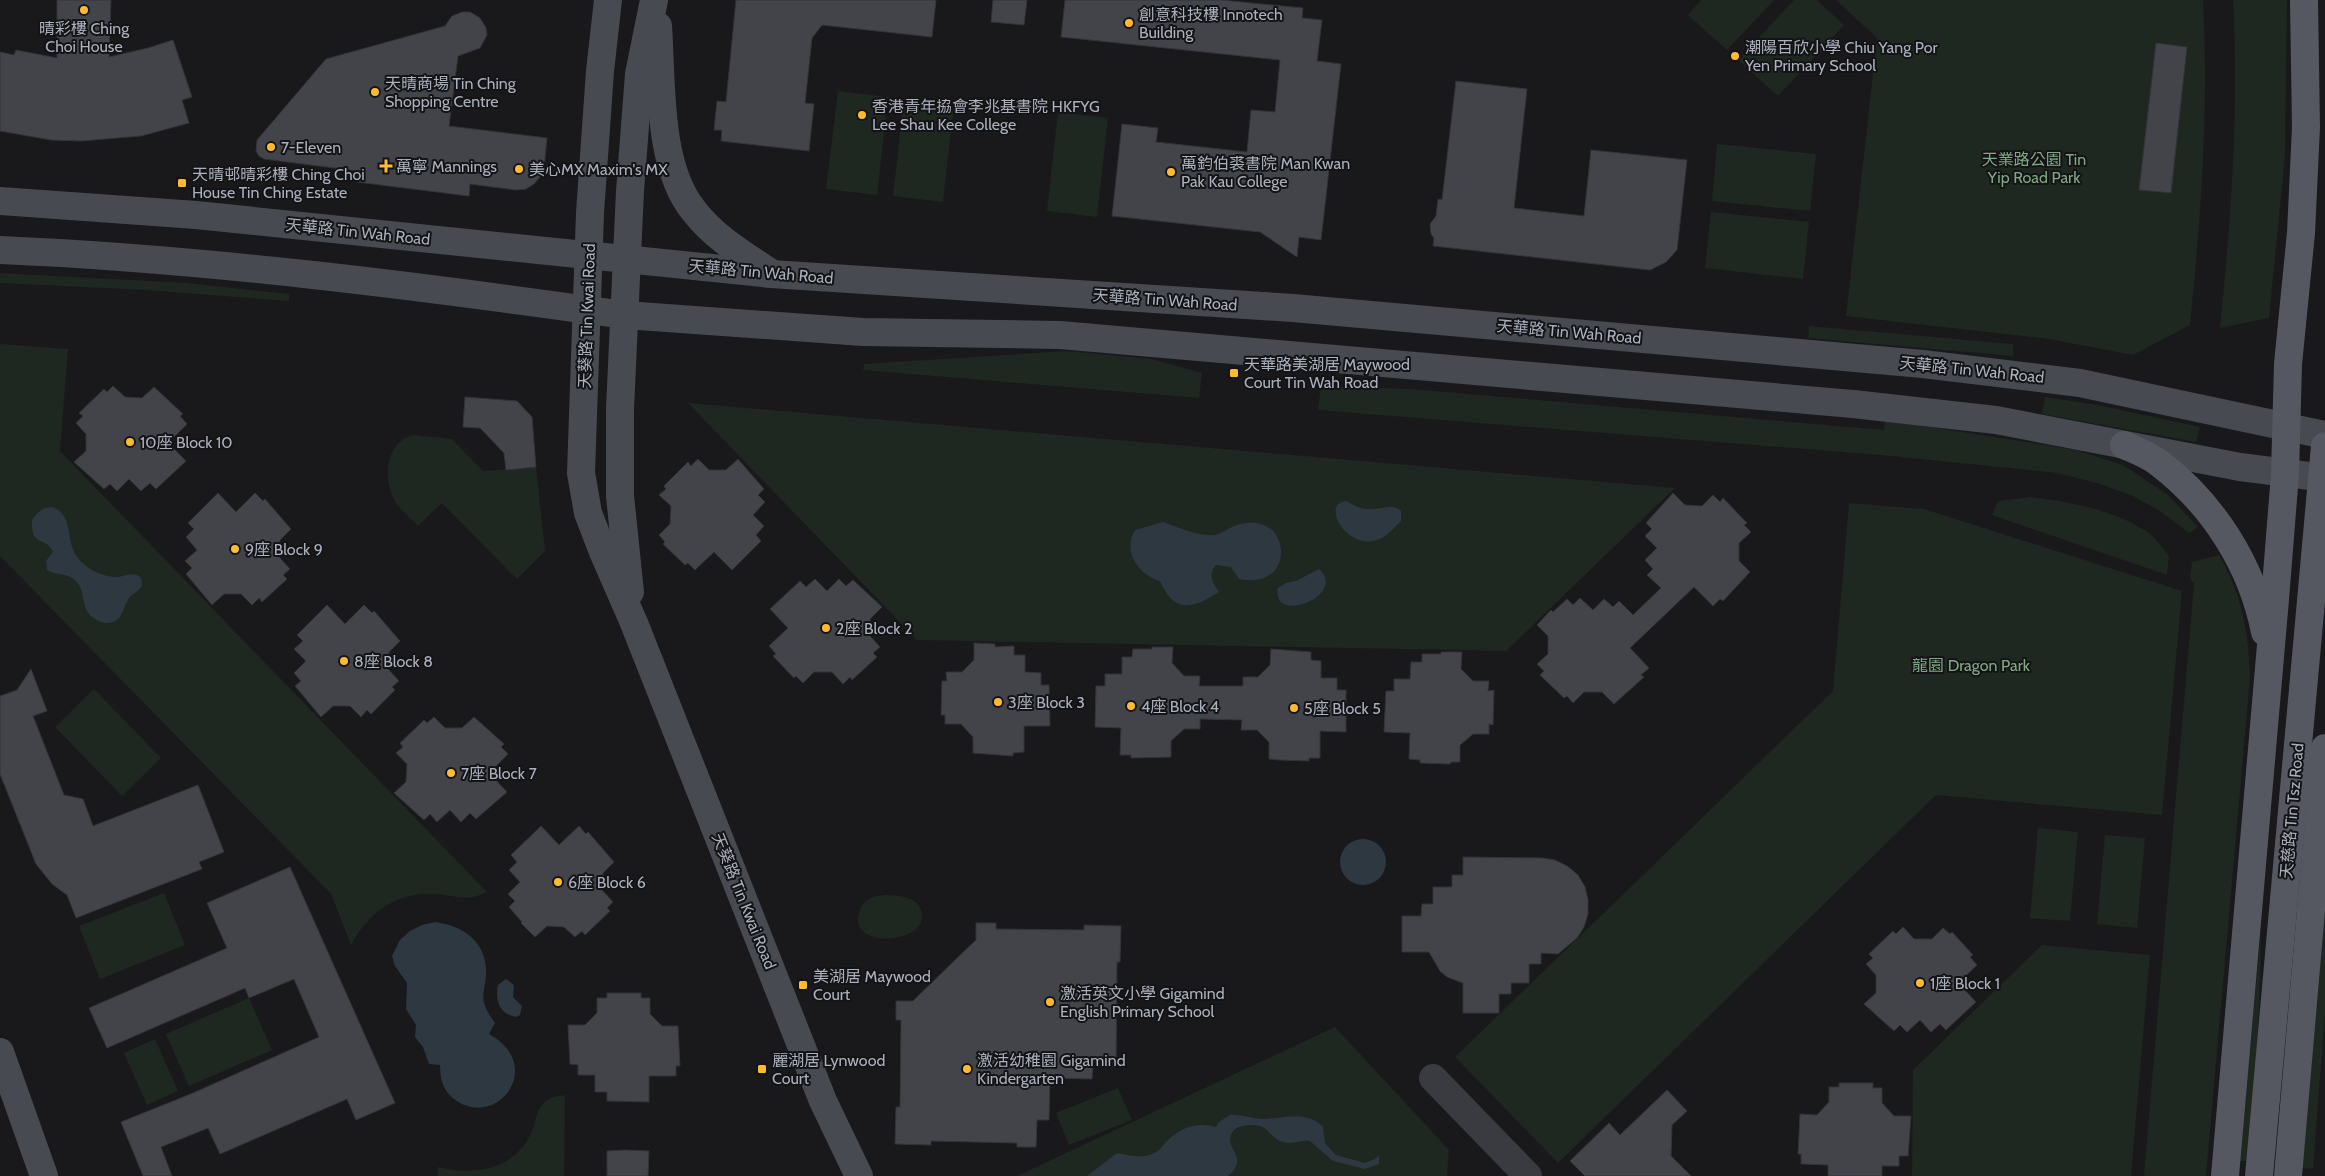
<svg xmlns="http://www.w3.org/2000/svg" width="2325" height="1176" viewBox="0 0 2325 1176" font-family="Cabin,'Noto Sans TC',sans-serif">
	<rect width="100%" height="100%" fill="#19191c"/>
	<g fill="#1e2720">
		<path d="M 1701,0 L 1774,0 L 1727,50 L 1688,15 Z"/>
		<path d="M 1794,0 L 1817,0 L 1844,25 L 1778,96 L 1738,60 Z"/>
		<path d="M 1836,0 L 2203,0 C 2209,109 2201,217 2190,325 L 2133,355 L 2049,339 L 1846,316 L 1877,38 Z"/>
		<path d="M 2233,0 L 2287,0 L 2285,156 L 2269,318 L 2220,328 C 2231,219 2239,110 2233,0 Z"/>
		<path d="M 838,91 L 888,97 L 877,195 L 826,189 Z"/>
		<path d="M 904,98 L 954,104 L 943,202 L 893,196 Z"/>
		<path d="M 1058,112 L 1108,118 L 1097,217 L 1047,211 Z"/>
		<path d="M 1717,144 L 1816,154 L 1810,211 L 1712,201 Z"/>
		<path d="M 1711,212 L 1809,222 L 1803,279 L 1705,268 Z"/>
		<path d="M 0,273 L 187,283 L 289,294 L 289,301 L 147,290 L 0,283 Z"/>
		<path d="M 1809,326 L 2013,344 L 2013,356 L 1808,338 Z"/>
		<path d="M 0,344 L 68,349 L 60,451 L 487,892 C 465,903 457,895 435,894 C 397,891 367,914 351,945 L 331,894 L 0,556 Z"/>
		<path d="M 1067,351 L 1152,359 L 1202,373 L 1199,398 L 863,370 L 864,364 Z"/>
		<path d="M 1321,386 L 1412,389 L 1884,430 L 1885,420 L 1906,423 L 2076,450 L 2123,465 L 2168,495 L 2198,527 L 2189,533 L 2160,511 L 2133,496 L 2100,484 L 2058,473 L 1881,455 L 1318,410 Z"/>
		<path d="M 2045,397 L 2098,405 L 2200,427 L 2196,442 L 2042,414 Z"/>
		<path d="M 688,403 L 1675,488 L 1506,651 L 917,640 Z"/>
		<path d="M 413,435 L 452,439 L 483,471 L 536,467 L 545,551 L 517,579 L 442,503 L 418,526 C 411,519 402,511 396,503 C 382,481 385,442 413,435 Z"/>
		<path d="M 2031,497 C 2070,502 2111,509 2146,531 C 2155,536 2162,548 2169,556 L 2167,575 L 1992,515 L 1998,501 Z"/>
		<path d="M 1849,503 L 1924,509 L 2182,591 L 2162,815 L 1936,795 L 1558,1163 L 1455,1057 L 1833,691 Z"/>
		<path d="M 2219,555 C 2242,594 2249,633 2250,678 L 2206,1176 L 2144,1176 L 2194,583 L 2190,579 L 2192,562 Z"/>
		<path d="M 94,689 L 161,758 L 122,796 L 55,727 Z"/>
		<path d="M 2038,828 L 2078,832 L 2070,921 L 2030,918 Z"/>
		<path d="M 2105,835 L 2145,838 L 2137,928 L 2097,924 Z"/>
		<path d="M 2325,852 L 2325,1012 L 2313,1169 L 2299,1168 Z"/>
		<path d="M 164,893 L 185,945 L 100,979 L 79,926 Z"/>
		<path d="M 884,895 C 895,895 913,896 919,906 C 940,944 843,953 860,910 C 864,898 873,896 884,895 Z"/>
		<path d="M 2261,932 C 2260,1009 2256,1085 2248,1161 L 2239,1161 Z"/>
		<path d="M 2042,945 L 2150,955 L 2131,1176 L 1912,1176 L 1913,1070 Z"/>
		<path d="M 249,998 L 272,1050 L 189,1086 L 166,1034 Z"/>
		<path d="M 1335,1027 L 1449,1150 L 1447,1176 L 1017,1176 Z"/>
		<path d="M 155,1039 L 178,1091 L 147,1105 L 124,1053 Z"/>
		<path d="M 1118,1088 L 1132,1120 L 1069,1145 L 1056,1113 Z"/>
		<path d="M 565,1095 L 564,1176 L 438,1176 L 438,1167 C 474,1176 516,1170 532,1131 C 536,1122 536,1110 544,1103 C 549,1097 557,1096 565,1095 Z"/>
	</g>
	<g fill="#2d3841">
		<path d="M 1347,501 C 1354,506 1361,509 1370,509 C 1381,510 1392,502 1401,511 L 1401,521 C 1395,527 1388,535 1380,539 C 1347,553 1319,502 1347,501 Z"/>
		<path d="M 52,507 C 75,515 64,540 78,558 C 87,570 103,577 118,577 C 124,576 131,573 137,575 C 142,577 143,582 141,587 C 138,592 133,593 130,597 C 123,605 124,618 113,622 C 108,624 103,623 99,621 C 77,611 89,594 75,580 C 66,572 55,576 47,570 L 46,561 L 53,552 C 47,536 30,548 32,520 C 37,512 42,508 52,507 Z"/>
		<path d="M 1163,522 C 1179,527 1198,537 1215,535 C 1221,534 1227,529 1232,527 C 1244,521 1262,521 1272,530 C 1278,535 1280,542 1281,550 C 1282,575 1261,584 1239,579 L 1231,567 L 1216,565 C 1208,574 1212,582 1219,592 C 1192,609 1174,614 1160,581 C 1139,575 1122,552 1135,530 Z"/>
		<path d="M 1319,569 C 1349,595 1271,626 1278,588 L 1286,583 L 1296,581 Z"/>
		<circle cx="1363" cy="862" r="23"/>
		<path d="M 435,922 C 460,925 484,939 486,968 C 487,994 475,996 495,1023 L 489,1034 C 547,1066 496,1131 454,1099 C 443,1091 440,1078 440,1065 L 429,1064 L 423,1047 L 415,1037 L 416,1025 L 406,1009 L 407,983 L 395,966 L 392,956 L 400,940 L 410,931 L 422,925 Z"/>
		<path d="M 506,979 L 514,985 L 513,997 L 522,1006 L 520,1015 L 516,1017 C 499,1014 495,1000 498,985 Z"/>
		<path d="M 1230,1115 C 1241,1114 1251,1119 1262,1119 C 1282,1119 1306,1109 1323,1127 L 1325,1143 L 1336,1155 L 1365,1163 L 1375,1159 L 1379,1155 L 1379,1164 L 1365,1169 L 1333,1161 L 1310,1141 C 1301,1140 1292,1145 1283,1142 C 1265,1136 1271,1121 1243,1126 C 1237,1127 1233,1129 1231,1135 C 1225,1150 1250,1157 1228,1176 L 1087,1176 L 1117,1153 C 1129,1155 1141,1159 1152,1154 C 1161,1151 1163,1144 1169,1139 C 1183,1126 1199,1122 1216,1127 L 1219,1122 Z"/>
	</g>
	<g fill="#434449" stroke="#333338">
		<path d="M 57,0 L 111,0 L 109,57 L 148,48 L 173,40 L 192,97 L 182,100 L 189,123 L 141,136 L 81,141 L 51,140 L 0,131 L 0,52 L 14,55 L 16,50 L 57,58 Z"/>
		<path d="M 736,0 L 936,0 L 932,37 L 822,25 L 812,38 L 805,103 L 814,104 L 809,151 L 721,141 L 722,130 L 714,130 L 717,101 L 726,102 Z"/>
		<path d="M 993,0 L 1027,0 L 1024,25 L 991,22 Z"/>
		<path d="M 1065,0 L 1221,0 L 1303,8 L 1302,18 L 1322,20 L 1317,61 L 1341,64 L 1321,240 L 1299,237 L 1297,257 L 1260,232 L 1112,216 L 1122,124 L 1158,128 L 1156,142 L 1247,152 L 1251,110 L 1275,112 L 1280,60 L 1061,37 Z"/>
		<path d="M 462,12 L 470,12 L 480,18 L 486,28 L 487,35 L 480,48 L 458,56 L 449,126 L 547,138 L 544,169 L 540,177 L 534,184 L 526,189 L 516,190 L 470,184 L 469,196 L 357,182 L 358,171 L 264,159 L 259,156 L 256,151 L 257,140 L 326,59 L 445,26 L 452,16 Z"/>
		<path d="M 2156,43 L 2187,47 L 2171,193 L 2139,190 Z"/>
		<path d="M 1456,81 L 1527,89 L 1514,208 L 1584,216 L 1591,150 L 1687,160 L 1677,250 L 1666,262 L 1650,270 L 1433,246 L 1434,238 L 1431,234 L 1430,224 L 1436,216 L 1438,199 L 1442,200 Z"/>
		<path d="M 113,386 L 125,397 L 142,398 L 154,387 L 183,414 L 180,416 L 187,424 L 168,443 L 186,461 L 156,489 L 150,483 L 141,491 L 129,479 L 117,491 L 110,484 L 104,489 L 74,462 L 86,451 L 86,434 L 76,423 L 83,416 L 79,413 L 104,389 L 107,392 Z"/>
		<path d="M 465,397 L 517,401 L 532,417 L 536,467 L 506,470 L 504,453 L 480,428 L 463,427 Z"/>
		<path d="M 698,459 L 709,470 L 726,470 L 738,459 L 764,489 L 758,495 L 765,502 L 753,515 L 764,526 L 756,535 L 761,541 L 732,570 L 714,552 L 695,570 L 688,563 L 685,565 L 663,544 L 665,542 L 659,535 L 670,524 L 671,506 L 659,495 L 666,489 L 664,486 L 688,462 L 691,466 Z"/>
		<path d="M 218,493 L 236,512 L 255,493 L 263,501 L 265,499 L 291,529 L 280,540 L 279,557 L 290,569 L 283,575 L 287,579 L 262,602 L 259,598 L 252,605 L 241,594 L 224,594 L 212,605 L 186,574 L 192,568 L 185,561 L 197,550 L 186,537 L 194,529 L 188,523 Z"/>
		<path d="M 1673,493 L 1685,505 L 1702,506 L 1713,495 L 1720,502 L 1723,498 L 1747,523 L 1744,525 L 1751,532 L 1739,543 L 1739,561 L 1750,572 L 1723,601 L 1720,599 L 1713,606 L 1694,587 L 1630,648 L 1649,668 L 1641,675 L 1644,677 L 1614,704 L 1602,692 L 1584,692 L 1573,703 L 1567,696 L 1564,698 L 1540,675 L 1544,671 L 1537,664 L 1548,654 L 1548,636 L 1537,625 L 1551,610 L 1553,612 L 1567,599 L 1573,605 L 1580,598 L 1593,610 L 1604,599 L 1613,607 L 1619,601 L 1633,615 L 1661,588 L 1647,575 L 1653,569 L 1645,560 L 1657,548 L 1645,536 L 1652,529 L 1646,523 Z"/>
		<path d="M 815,579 L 827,591 L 839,579 L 846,586 L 853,580 L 882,607 L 870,619 L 870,636 L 880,647 L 873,653 L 877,657 L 852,680 L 850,677 L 843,684 L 832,672 L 814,672 L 803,683 L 796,676 L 794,678 L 773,656 L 776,654 L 769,646 L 788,628 L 770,609 L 800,581 L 806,587 Z"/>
		<path d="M 327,605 L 345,624 L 364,605 L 372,613 L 374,611 L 400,641 L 389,652 L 388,669 L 399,681 L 392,687 L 395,690 L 371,714 L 367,710 L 361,717 L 350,706 L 333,706 L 321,717 L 295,686 L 301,681 L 294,673 L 306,661 L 294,649 L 303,641 L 297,635 Z"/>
		<path d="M 974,643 L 995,644 L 995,647 L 1014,646 L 1014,655 L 1025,655 L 1025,672 L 1041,673 L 1041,685 L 1049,685 L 1050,726 L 1024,726 L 1024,752 L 1013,753 L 1013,756 L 973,753 L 973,737 L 961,724 L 945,724 L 945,715 L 941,715 L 942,681 L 947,681 L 946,672 L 962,672 L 974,660 Z"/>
		<path d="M 1152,647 L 1173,647 L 1172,663 L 1184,676 L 1200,676 L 1199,686 L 1243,686 L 1243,677 L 1258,677 L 1270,665 L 1271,649 L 1311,652 L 1311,660 L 1321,661 L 1321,678 L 1337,678 L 1337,690 L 1346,690 L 1346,732 L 1320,731 L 1320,758 L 1309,758 L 1309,761 L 1279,760 L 1269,759 L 1269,742 L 1257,730 L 1241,730 L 1242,720 L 1200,719 L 1200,729 L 1184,729 L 1171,741 L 1171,757 L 1131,758 L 1131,755 L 1120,755 L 1121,728 L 1095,727 L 1096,686 L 1105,686 L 1105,674 L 1122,674 L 1122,657 L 1132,657 L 1133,649 L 1152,649 Z"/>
		<path d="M 1441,652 L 1462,652 L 1461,669 L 1473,681 L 1489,681 L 1488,691 L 1494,690 L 1493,725 L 1489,724 L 1489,734 L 1473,734 L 1460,745 L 1460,762 L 1451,762 L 1450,764 L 1420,763 L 1420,760 L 1409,759 L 1410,733 L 1384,732 L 1386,691 L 1394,691 L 1394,679 L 1410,679 L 1411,662 L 1422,662 L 1422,654 L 1441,654 Z"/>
		<path d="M 31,669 L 47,711 L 33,716 L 64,795 L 83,799 L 93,826 L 198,785 L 224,852 L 199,862 L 202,869 L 76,918 L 67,895 L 52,884 L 36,864 L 0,774 L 0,696 L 17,690 Z"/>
		<path d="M 434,717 L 445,728 L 462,728 L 474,717 L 504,744 L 501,747 L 508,754 L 489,773 L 507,792 L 476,819 L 470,813 L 461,822 L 450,810 L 437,822 L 430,814 L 424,820 L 394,793 L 406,782 L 407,764 L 396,753 L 403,747 L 400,743 L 424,720 L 427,723 Z"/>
		<path d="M 541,826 L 559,845 L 579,826 L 586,834 L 588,832 L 614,862 L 603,873 L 602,890 L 613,902 L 607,908 L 610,911 L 585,935 L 582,931 L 575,937 L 564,927 L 547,926 L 535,937 L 521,923 L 522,922 L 509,907 L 515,901 L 508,894 L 520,882 L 509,870 L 517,862 L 511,855 Z"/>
		<path d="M 1463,857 L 1542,858 L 1555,860 L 1567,866 L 1578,875 L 1585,887 L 1588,900 L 1588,914 L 1584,927 L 1577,938 L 1558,954 L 1541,953 L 1541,964 L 1529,964 L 1529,983 L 1511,983 L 1511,994 L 1499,994 L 1499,1013 L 1463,1013 L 1463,983 L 1447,977 L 1440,971 L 1429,952 L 1402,952 L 1402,916 L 1421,916 L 1422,904 L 1433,904 L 1433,887 L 1452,887 L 1452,875 L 1463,875 Z"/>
		<path d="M 290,867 L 395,1103 L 356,1120 L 347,1099 L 220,1154 L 208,1128 L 161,1147 L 172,1176 L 143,1176 L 121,1122 L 193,1093 L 319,1037 L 294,979 L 249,998 L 245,988 L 107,1048 L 89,1008 L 227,948 L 207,903 Z"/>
		<path d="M 976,923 L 996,923 L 996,929 L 1084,930 L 1084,925 L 1121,926 L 1120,962 L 1117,962 L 1116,1067 L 1093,1066 L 1092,1079 L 1050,1078 L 1049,1120 L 1037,1120 L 1036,1147 L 1017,1147 L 1017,1143 L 931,1141 L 931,1145 L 895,1144 L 896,1107 L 900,1107 L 901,1020 L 896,1020 L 896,1001 L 913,1001 L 955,960 L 976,940 Z"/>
		<path d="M 1903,927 L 1914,939 L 1932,939 L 1943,928 L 1950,934 L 1952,932 L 1973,955 L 1970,957 L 1977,965 L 1958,983 L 1976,1002 L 1946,1030 L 1940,1024 L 1931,1032 L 1920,1020 L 1907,1032 L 1900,1025 L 1894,1031 L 1864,1004 L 1876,993 L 1876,975 L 1866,964 L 1873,958 L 1869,954 L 1893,931 L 1896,934 Z"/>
		<path d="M 607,993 L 641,993 L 641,998 L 650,998 L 650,1014 L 662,1026 L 678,1026 L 680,1066 L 676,1066 L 676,1076 L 649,1076 L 649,1102 L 607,1101 L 607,1092 L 595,1092 L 595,1075 L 578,1075 L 578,1065 L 570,1064 L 568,1025 L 585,1025 L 597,1013 L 597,998 L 607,998 Z"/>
		<path d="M 1839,1083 L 1873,1083 L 1873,1088 L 1882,1088 L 1882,1103 L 1894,1116 L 1911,1116 L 1908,1156 L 1899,1156 L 1899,1166 L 1882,1166 L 1882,1176 L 1828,1176 L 1828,1165 L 1801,1164 L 1801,1154 L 1798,1154 L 1800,1114 L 1817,1115 L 1829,1102 L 1829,1087 L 1839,1087 Z"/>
		<path d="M 1667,1090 L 1687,1111 L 1672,1125 L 1671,1156 L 1691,1176 L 1585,1176 L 1570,1161 L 1609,1123 L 1620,1135 Z"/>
		<path d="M 626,1150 L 649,1151 L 648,1176 L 607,1176 L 607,1151 Z"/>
	</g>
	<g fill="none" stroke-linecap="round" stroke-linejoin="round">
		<path stroke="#3a3b41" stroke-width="28" d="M 1433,1078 L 1528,1176"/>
		<g stroke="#474a51" stroke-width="28">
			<path d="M 608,0 L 600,71 L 590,213 L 581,473 L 588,513 L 603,552 L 634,623 L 823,1101 L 859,1176"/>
			<path d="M 658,26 C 662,82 657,166 694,211 C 714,237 741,253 768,271"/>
			<path d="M 0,201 L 196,215 L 771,274 L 1293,308 L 1923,364 L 2080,383 L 2325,435"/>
			<path d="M 0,250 C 209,259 418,286 625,315 L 863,332 L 1060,335 L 1853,404 L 1996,420 L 2240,467 L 2325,478"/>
			<path d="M 630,592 L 620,496 L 620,409 L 630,191 L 639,74 L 654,0"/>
			<path d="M 0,1052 L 44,1176"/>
		</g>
		<g stroke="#555860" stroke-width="28">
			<path d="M 2124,445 C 2135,450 2149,455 2159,463 C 2213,504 2252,565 2265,632"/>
			<path d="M 2225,1176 L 2275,599 L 2285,474 L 2288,364 L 2301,233 L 2306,127 L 2304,0"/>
			<path d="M 2288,1176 L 2325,748"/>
		</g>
		<path stroke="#555860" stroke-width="28" d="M 2259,1176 L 2325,446"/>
	</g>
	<g fill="#ffbb2e" stroke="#141417" stroke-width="2">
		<circle cx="84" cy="10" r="5"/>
		<circle cx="1129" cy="23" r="5"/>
		<circle cx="1735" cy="56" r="5"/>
		<circle cx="375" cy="92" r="5"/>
		<circle cx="862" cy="115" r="5"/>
		<circle cx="271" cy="147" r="5"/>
		<path d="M383.5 158.5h5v5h5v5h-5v5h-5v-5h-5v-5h5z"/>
		<circle cx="519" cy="169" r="5"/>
		<circle cx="1171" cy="172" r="5"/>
		<rect x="177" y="178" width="10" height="10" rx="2.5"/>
		<rect x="1229" y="368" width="10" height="10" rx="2.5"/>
		<circle cx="130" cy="442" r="5"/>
		<circle cx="235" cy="549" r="5"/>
		<circle cx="826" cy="628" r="5"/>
		<circle cx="344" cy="661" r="5"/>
		<circle cx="998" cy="702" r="5"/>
		<circle cx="1131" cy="706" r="5"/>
		<circle cx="1294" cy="708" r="5"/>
		<circle cx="451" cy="773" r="5"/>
		<circle cx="558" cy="882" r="5"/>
		<circle cx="1920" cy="983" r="5"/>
		<rect x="798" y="980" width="10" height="10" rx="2.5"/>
		<circle cx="1050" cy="1002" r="5"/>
		<rect x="757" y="1064" width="10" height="10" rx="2.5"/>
		<circle cx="967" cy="1069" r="5"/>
	</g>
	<g text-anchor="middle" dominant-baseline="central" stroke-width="4" stroke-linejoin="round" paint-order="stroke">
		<g font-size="16" fill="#aab0bc" stroke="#141417" text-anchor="start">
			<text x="1139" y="14">創意科技樓 Innotech<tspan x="1139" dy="18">Building</tspan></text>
			<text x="84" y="28" text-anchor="middle">晴彩樓 Ching<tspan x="84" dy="18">Choi House</tspan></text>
			<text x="1745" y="47">潮陽百欣小學 Chiu Yang Por<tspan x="1745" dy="18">Yen Primary School</tspan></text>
			<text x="385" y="83">天晴商場 Tin Ching<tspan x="385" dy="18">Shopping Centre</tspan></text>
			<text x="872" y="106">香港青年拹會李兆基書院 HKFYG<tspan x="872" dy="18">Lee Shau Kee College</tspan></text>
			<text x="281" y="147">7-Eleven</text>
			<text x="1181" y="163">萬鈞伯裘書院 Man Kwan<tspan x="1181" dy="18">Pak Kau College</tspan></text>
			<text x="396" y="166">萬寧 Mannings</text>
			<text x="529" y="169">美心MX Maxim's MX</text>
			<text x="192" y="174">天晴邨晴彩樓 Ching Choi<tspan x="192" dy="18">House Tin Ching Estate</tspan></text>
			<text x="1244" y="364">天華路美湖居 Maywood<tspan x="1244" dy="18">Court Tin Wah Road</tspan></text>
			<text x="140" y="442">10座 Block 10</text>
			<text x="245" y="549">9座 Block 9</text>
			<text x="836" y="628">2座 Block 2</text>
			<text x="354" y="661">8座 Block 8</text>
			<text x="1008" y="702">3座 Block 3</text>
			<text x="1141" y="706">4座 Block 4</text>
			<text x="1304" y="708">5座 Block 5</text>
			<text x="461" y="773">7座 Block 7</text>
			<text x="568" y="882">6座 Block 6</text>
			<text x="813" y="976">美湖居 Maywood<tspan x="813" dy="18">Court</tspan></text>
			<text x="1930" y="983">1座 Block 1</text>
			<text x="1060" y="993">激活英文小學 Gigamind<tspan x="1060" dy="18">English Primary School</tspan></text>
			<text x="772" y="1060">麗湖居 Lynwood<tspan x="772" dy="18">Court</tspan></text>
			<text x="977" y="1060">激活幼稚園 Gigamind<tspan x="977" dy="18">Kindergarten</tspan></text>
		</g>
		<g font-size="16" fill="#80a983" stroke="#141417">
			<text x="2034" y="159">天業路公園 Tin<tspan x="2034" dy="18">Yip Road Park</tspan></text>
			<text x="1971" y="665">龍園 Dragon Park</text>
		</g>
		<g font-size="16" fill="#aab0bc" stroke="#141417">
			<text transform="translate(358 232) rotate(6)">天華路 Tin Wah Road</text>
			<text transform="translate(761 272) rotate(5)">天華路 Tin Wah Road</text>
			<text transform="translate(1165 300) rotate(4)">天華路 Tin Wah Road</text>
			<text transform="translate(587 316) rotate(-88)">天葵路 Tin Kwai Road</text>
			<text transform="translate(1569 332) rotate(5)">天華路 Tin Wah Road</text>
			<text transform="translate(1972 370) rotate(6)">天華路 Tin Wah Road</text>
			<text transform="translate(2292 811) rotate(-85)">天慈路 Tin Tsz Road</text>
			<text transform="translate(744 901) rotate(68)">天葵路 Tin Kwai Road</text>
		</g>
	</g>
</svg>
